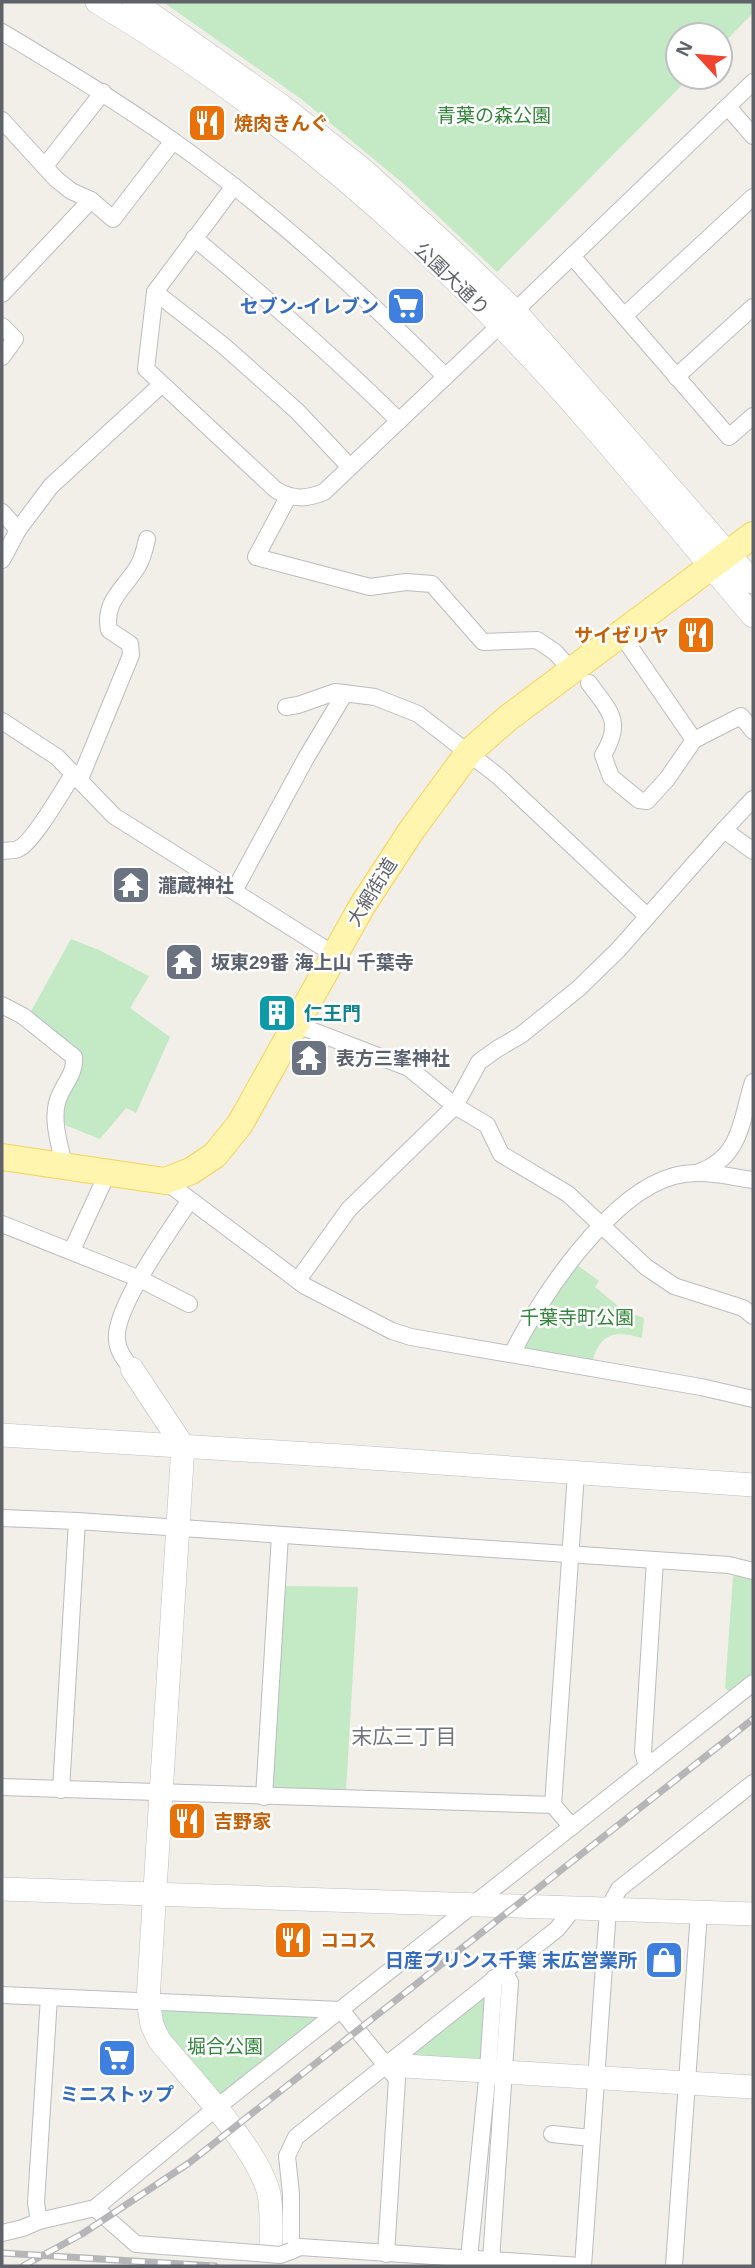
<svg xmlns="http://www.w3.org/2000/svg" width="755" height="2268" viewBox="0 0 755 2268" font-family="Helvetica,'Noto Sans JP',sans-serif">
	<rect width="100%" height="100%" fill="#f1efe7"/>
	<g fill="#c3e9c5">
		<path d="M 163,2 L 753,2 L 753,13 L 720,47 L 720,35 L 678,35 L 678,77 L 690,77 L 497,272 L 405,185 L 300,98 Z"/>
		<path d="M 71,939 L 99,950 L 149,976 L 130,1008 L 170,1037 L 136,1113 L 126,1108 L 100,1139 L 60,1123 L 61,1105 L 80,1066 L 29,1015 Z"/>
		<path d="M 577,1265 L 599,1281 L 595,1287 L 624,1311 L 644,1318 L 642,1338 C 615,1330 600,1333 592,1362 L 520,1348 L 533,1321 Z"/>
		<path d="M 740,1573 L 753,1577 L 753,1676 L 732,1693 L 725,1688 L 733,1577 Z"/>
		<path d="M 283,1586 L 358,1587 L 346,1791 L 275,1790 L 269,1784 Z"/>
		<path d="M 481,1996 L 488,1998 L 485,2054 L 478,2060 L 415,2057 L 414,2049 Z"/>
		<path d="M 166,2007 L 314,2014 L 317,2021 L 226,2093 L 216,2093 L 165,2030 L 160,2014 Z"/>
	</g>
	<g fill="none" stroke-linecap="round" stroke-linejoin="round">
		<defs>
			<g id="street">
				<path d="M 2,32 C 60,67 117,101 172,140 C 271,210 360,291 445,376"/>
				<path d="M 728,107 L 753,136"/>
				<path d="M 2,120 L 56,179 L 71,191 L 91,200 L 113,219 L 173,141"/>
				<path d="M 45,166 L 103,92"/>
				<path d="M 234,186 L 155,292 L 146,369 L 276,490 C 293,500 307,499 324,492 L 500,325"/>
				<path d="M 194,238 C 265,297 334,356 399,421"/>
				<path d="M 572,256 L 729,437 L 753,416"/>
				<path d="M 155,292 L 224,346 L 297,411 L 350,467"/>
				<path d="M 2,294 L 91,200"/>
				<path d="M 515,311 L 753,82"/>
				<path d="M 624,316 L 753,197"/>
				<path d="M 2,326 L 15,339 L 2,357"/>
				<path d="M 676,377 L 753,307"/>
				<path d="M 288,497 L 256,557 L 370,587 L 406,582 L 432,584 L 483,642 L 537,640 L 555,652 L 572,671"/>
				<path d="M 2,512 L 18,530"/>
				<path d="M 2,560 L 18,530 L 51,486 L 161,385"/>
				<path d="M 621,634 L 694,740"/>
				<path d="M 589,683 C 609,711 624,721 603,755 L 611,777 L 639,800 L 647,801 L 667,779 L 694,740 L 741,716 L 753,731"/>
				<path d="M 286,707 L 298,705 L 335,692 L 375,697 L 418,714 L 498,776 L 647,916"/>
				<path d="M 2,721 L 57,757 L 114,816 L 335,955"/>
				<path d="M 80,779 L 131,655 L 130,644 L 109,630 C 103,601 125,588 138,566 C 143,558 145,548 147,539"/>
				<path d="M 724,830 L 753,851"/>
				<path d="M 2,851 C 7,850 14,851 18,849 C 33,843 64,788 74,773"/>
				<path d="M 234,891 L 306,758 L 345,693"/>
				<path d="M 2,1005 L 23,1016 L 74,1057 C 76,1075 61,1086 57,1103 C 52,1122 60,1146 64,1165"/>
				<path d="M 295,1024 L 409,1068 L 455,1106 L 487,1125 L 501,1154 L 568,1194 L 646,1267 L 674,1286 L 743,1308 L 753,1316"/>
				<path d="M 699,1172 C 742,1157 741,1119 753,1082"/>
				<path d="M 165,1181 L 305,1286 L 392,1331 L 411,1337 L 701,1387 L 753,1399"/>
				<path d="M 2,1224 L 140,1279 L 189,1304"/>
				<path d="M 72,1250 L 108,1172"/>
				<path d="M 298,1280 L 349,1209 L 455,1106 L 479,1062 L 497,1049 L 521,1035 L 579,988 L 618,950 L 724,830 L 753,799"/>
				<path d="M 512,1354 C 540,1297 610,1193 674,1176 C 701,1169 726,1176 753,1180"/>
				<path d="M 132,1369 C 125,1360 118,1352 117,1340 C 113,1309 171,1229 190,1200"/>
				<path d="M 2,1518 L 77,1521 L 729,1565 L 753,1571"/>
				<path d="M 647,1767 L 643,1752 L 655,1560"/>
				<path d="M 2,1787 L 553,1805 L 572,1827"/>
				<path d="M 61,1790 L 77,1521"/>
				<path d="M 264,1797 L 280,1535"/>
				<path d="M 553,1805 L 576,1473"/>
				<path d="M 574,1908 L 557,1929 L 296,2137 L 287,2156 L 291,2194 L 291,2251 L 300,2247 L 580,2266"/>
				<path d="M 2,1995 L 341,2010 L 397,2079 L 386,2254"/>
				<path d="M 552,2134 L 591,2138"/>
				<path d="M 95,2208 L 215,2109 L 753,1683"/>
				<path d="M 39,2221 L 36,2203 L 49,1997"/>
				<path d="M 2,2233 L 23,2228 L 39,2221 L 95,2208 L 136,2244 L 257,2253"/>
				<path d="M 469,2258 L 488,2070 L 494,1978"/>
				<path d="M 491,2260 L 510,1982 L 504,1971"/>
				<path d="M 583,2266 L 608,1909 L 619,1889 L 753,1783"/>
				<path d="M 674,2266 L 699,1912"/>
			</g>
			<g id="secondary">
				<path d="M 97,2 C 245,90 380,201 500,325 C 590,417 670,519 753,616"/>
				<path d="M 134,2 L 283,107 L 361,168 L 445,244 L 515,311 L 753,582"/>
				<path d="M 132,1369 L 183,1446 L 148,2000 L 152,2025 L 159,2040 C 190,2078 258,2148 269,2194 C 272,2210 271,2227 271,2243"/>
				<path d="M 2,1435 L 342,1456 L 753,1485"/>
				<path d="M 2,1889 L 753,1914"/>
				<path d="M 387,2065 L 753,2087"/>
			</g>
			<path id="primary" d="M 2,1157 L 165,1181 L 191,1171 L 215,1155 L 240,1124 L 362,906 L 411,831 L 469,752 L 508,718 L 753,535"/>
		</defs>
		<use href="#street" stroke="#babcc1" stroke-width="18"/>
		<use href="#secondary" stroke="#bbbdc3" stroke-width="24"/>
		<use href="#primary" stroke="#f8d25a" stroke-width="28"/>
		<use href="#street" stroke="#fff" stroke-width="16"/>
		<use href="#secondary" stroke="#fff" stroke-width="23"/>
		<use href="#primary" stroke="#fff5af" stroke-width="26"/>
		<defs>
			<g id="rail">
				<path d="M 2,2253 L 215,2266"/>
				<path d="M 23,2266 L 82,2234 L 189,2163 L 753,1719"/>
			</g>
		</defs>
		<use href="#rail" stroke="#b6b6b8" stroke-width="7"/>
		<use href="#rail" stroke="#fff" stroke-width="4.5" stroke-dasharray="13" stroke-linecap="butt"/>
		<defs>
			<path id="street-bridge" d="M 257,2253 L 280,2255 L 291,2251"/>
		</defs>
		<use href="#street-bridge" stroke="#babcc1" stroke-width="18" stroke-linecap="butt"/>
		<use href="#street-bridge" stroke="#fff" stroke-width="16"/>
	</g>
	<defs>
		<symbol id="restaurant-square" viewBox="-11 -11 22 22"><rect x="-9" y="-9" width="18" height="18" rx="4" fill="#e8710a" stroke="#fff"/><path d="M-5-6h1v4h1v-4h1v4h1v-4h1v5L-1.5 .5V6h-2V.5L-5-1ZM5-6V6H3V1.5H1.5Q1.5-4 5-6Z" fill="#fff"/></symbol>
		<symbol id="supermarket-square" viewBox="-11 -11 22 22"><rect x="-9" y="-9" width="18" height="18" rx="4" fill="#3f7fe0" stroke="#fff"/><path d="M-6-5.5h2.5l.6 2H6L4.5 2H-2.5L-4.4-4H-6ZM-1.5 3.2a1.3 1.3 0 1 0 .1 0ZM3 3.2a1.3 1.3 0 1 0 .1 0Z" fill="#fff"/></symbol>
		<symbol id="temple-square" viewBox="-11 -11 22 22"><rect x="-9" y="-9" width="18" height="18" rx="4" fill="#6b7280" stroke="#fff"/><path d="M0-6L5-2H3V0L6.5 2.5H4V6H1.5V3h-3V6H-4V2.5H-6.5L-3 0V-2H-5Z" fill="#fff"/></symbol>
		<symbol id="building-square" viewBox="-11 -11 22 22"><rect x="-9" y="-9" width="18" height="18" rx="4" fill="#0f9aa8" stroke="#fff"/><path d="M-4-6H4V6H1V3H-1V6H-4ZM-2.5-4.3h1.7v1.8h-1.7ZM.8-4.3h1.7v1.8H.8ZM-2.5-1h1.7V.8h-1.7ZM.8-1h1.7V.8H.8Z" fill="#fff"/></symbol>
		<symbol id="shop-square" viewBox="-11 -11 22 22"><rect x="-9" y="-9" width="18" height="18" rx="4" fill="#3f7fe0" stroke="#fff"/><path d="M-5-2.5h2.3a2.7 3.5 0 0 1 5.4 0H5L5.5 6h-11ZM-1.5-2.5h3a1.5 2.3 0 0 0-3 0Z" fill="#fff"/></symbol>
	</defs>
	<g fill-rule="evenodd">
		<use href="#restaurant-square" x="185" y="101" width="44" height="44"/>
		<use href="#supermarket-square" x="384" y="284" width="44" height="44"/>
		<use href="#restaurant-square" x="674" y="613" width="44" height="44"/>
		<use href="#temple-square" x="109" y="863" width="44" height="44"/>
		<use href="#temple-square" x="162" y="940" width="44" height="44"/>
		<use href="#building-square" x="255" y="991" width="44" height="44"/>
		<use href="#temple-square" x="287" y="1036" width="44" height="44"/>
		<use href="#restaurant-square" x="165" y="1799" width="44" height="44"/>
		<use href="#restaurant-square" x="271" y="1918" width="44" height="44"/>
		<use href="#shop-square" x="642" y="1938" width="44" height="44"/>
		<use href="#supermarket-square" x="95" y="2036" width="44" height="44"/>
	</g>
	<g text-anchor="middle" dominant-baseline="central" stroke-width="5" stroke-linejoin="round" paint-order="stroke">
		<g font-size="19" fill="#318439" stroke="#fff">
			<text x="494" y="115">青葉の森公園</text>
			<text x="577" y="1317">千葉寺町公園</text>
			<text x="225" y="2046">堀合公園</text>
		</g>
		<g font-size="19" font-weight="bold" fill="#c56008" stroke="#fff" text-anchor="start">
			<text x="234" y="123">焼肉きんぐ</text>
			<text x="669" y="635" text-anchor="end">サイゼリヤ</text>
			<text x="214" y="1821">吉野家</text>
			<text x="320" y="1940">ココス</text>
		</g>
		<g font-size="19" fill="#5f6268" stroke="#fff">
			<text transform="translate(452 279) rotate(44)">公園大通り</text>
			<text transform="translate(372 892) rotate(-58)">大網街道</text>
		</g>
		<g font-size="19" font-weight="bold" fill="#366cbe" stroke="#fff" text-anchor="end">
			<text x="379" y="306">セブン-イレブン</text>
			<text x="637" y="1960">日産プリンス千葉 末広営業所</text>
			<text x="117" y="2094" text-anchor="middle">ミニストップ</text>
		</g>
		<g font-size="19" font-weight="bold" fill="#5b616d" stroke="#fff" text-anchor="start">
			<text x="158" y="885">瀧蔵神社</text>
			<text x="211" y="962">坂東29番 海上山 千葉寺</text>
			<text x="336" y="1058">表方三峯神社</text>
		</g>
		<g font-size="19" font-weight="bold" fill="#0d838f" stroke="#fff" text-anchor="start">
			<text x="304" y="1013">仁王門</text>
		</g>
		<g font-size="21" fill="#6f747a" stroke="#fff">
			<text x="404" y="1736">末広三丁目</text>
		</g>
	</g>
	<rect width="755" height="2268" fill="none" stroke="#5f6268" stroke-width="7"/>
	<g transform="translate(699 56) rotate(296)"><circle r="33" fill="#ffffff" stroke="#bfc0c3" stroke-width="2"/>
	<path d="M0-5L12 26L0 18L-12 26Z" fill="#f1442e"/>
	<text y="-10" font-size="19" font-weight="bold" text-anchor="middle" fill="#5f6268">N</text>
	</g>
</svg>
